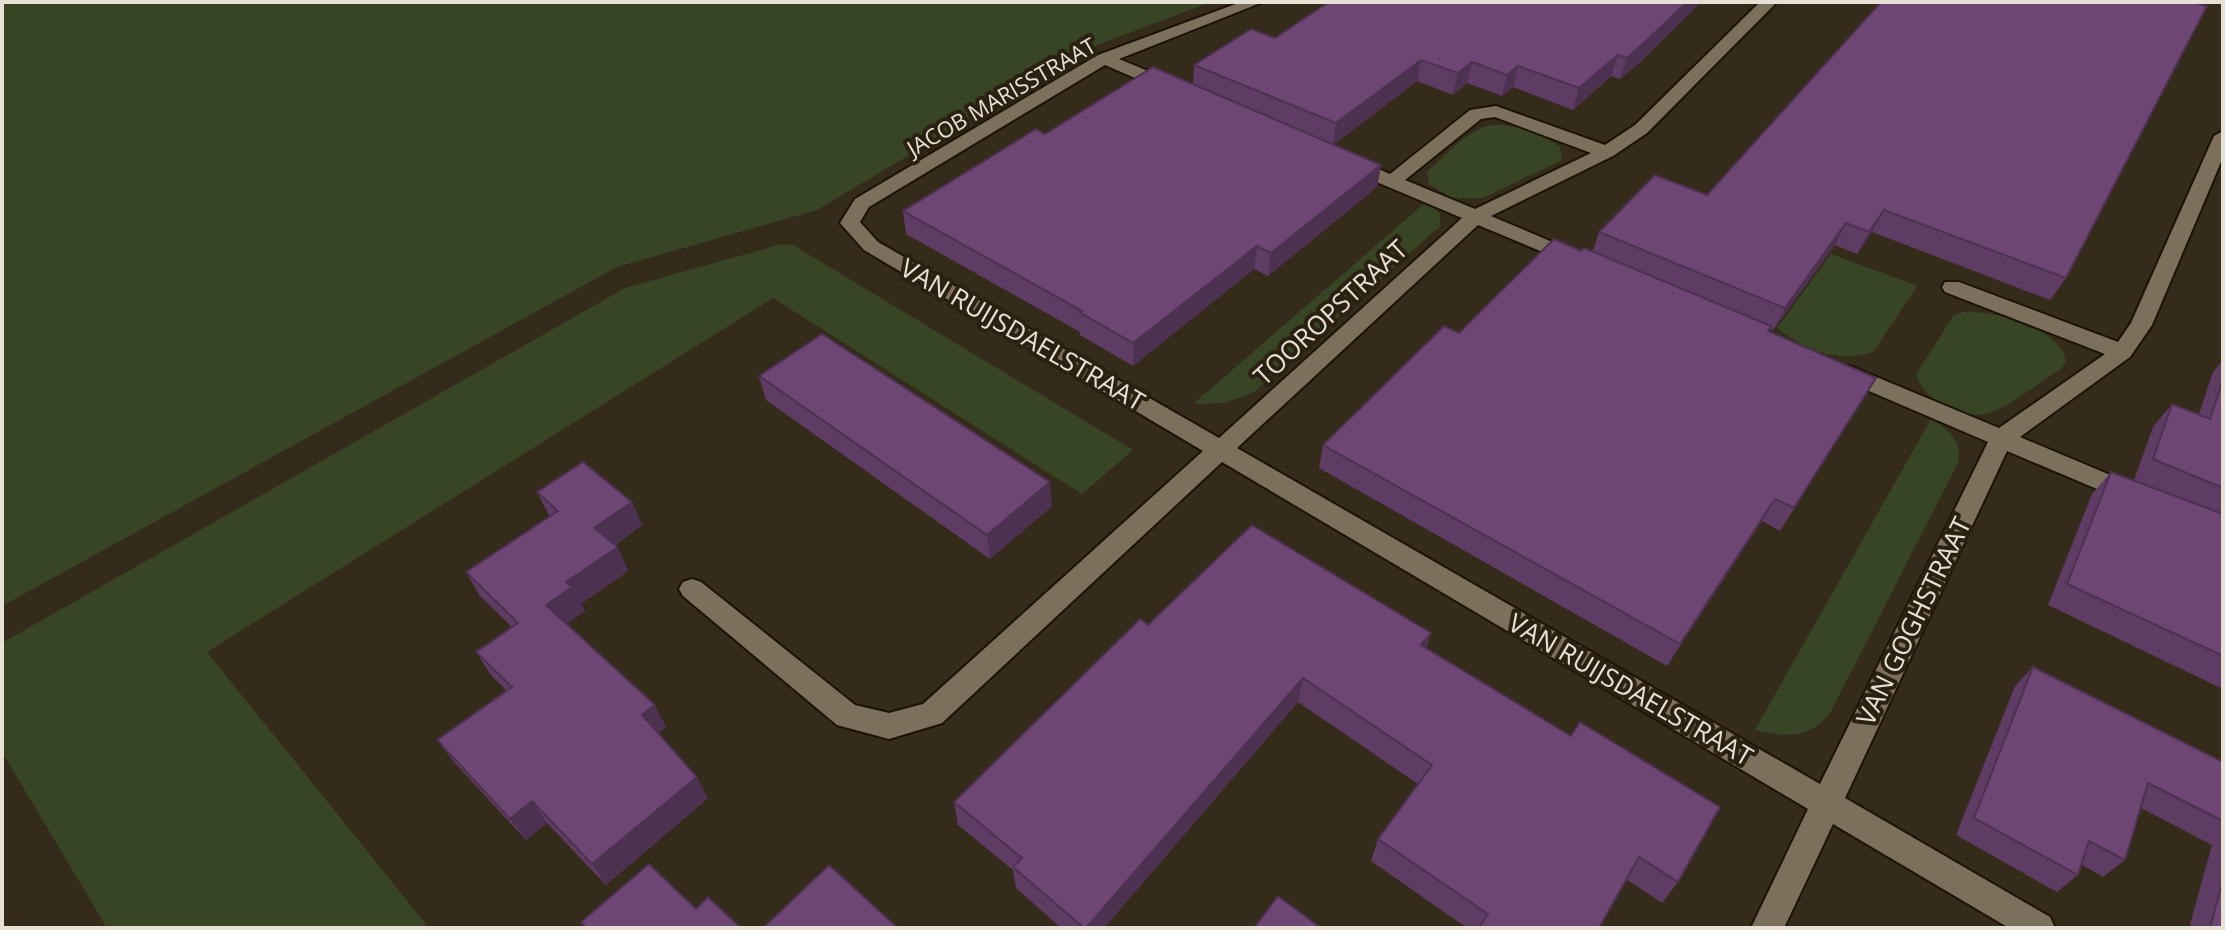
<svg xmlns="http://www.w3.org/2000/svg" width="2225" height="930" viewBox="0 0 2225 930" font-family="'Open Sans',sans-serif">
	<rect width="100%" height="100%" fill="#352b1a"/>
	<g fill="#384525">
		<path d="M 2,2 L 1211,2 L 1089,48 L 817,210 L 617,267 L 2,606 Z"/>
		<path d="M 1494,125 C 1518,125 1541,133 1560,147 L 1562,160 L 1483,198 L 1452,198 L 1429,184 L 1427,172 C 1446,155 1468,128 1494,125 Z"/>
		<path d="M 1426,202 L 1440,214 L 1440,226 L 1254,392 L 1225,403 L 1193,404 Z"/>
		<path d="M 782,244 L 793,245 L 1133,450 L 1082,494 L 773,298 L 207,652 L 429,928 L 107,928 L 2,752 L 2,643 L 625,288 Z"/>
		<path d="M 1831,254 L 1917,286 L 1873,352 C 1837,363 1807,351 1777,328 Z"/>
		<path d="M 1963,312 C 1993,310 2062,328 2066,362 L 2061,369 C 2041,381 2003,413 1980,415 C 1970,415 1960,411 1950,407 C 1933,400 1922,392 1916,374 L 1954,315 Z"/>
		<path d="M 1931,419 C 1949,430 1963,441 1958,463 L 1830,713 C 1807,740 1788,737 1755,730 Z"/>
	</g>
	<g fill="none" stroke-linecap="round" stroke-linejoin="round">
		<defs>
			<path id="minor" d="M 1241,2 L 1263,2 L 1119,59 L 1177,83 L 1180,87 L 1177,91 L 1165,91 L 1105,65 L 869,207 L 860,222 L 878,242 L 1219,438 L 1462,218 L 1341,167 L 1339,163 L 1341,159 L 1355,159 L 1390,174 L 1470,110 L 1496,106 L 1605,145 L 1635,125 L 1760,2 L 1777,2 L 1647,133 L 1613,156 L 1491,216 L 1583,255 L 1586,259 L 1583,263 L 1569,263 L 1478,225 L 1237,448 L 1820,784 L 1988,442 L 1834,376 L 1831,371 L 1834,366 L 1850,366 L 1999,428 L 2105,354 L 1945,292 L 1942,287 L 1945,282 L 1959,282 L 2118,342 L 2131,323 L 2214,136 L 2223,131 L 2223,157 L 2152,325 L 2130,357 L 2020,437 L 2141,488 L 2144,494 L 2141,500 L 2132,503 L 2123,500 L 2007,451 L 1845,798 L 2050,917 L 2055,928 L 2009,928 L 1833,824 L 1784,928 L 1751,928 L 1808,809 L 1222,462 L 942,723 L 889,739 L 837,725 L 683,596 L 679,589 L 683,582 L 692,579 L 701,582 L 855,705 L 889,713 L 923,704 L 1203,451 L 864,250 L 840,223 L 855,199 L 1098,55 ZM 1495,117 L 1591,153 L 1475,209 L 1405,180 L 1481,119 Z"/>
		</defs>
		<use href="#minor" stroke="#1c1304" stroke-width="4"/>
		<use href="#minor" fill="#7c705d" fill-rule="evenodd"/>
	</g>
	<g fill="#5e3c63">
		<path d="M 1329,2 L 1701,2 L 1639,63 L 1620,79 L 1611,76 L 1573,110 L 1513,87 L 1502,96 L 1467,83 L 1453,95 L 1417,81 L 1333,145 L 1381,165 L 1377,187 L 1268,276 L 1254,269 L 1133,366 L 1080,335 L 1080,332 L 906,234 L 903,211 L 1045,134 L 1193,84 L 1194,65 L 1275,38 Z"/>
		<path d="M 1881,2 L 2066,278 L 2050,300 L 1872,232 L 1857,254 L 1835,245 L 1773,330 L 1770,329 L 1769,331 L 1876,378 L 1780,531 L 1762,521 L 1667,666 L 1319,468 L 1323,445 L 1459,333 L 1581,251 L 1593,251 L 1599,232 L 1707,195 Z"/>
		<path d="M 2223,360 L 2223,689 L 2048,605 L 2092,494 L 2111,472 L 2134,480 L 2153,427 L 2172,404 L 2199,414 L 2213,372 Z"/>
		<path d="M 759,376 L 1052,506 L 990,559 L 766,400 Z"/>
		<path d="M 537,492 L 632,502 L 642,525 L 615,545 L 628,571 L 581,604 L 585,611 L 566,624 L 666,727 L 659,733 L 708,798 L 606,885 L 547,823 L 526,840 L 454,762 L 437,740 L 507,691 L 491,675 L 476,652 L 512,627 L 480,596 L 466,572 L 550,517 Z"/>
		<path d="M 1148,625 L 1431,633 L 1426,648 L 1678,882 L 1662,903 L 1626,879 L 1599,928 L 1467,928 L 1371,861 L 1378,839 L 1418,784 L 1298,702 L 1104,928 L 1061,928 L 1016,888 L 1013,870 L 958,825 L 954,802 Z"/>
		<path d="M 2033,667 L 2223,762 L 2223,928 L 2189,928 L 2212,845 L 2141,808 L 2125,860 L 2103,877 L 2082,865 L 2078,875 L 2057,892 L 1956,835 L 2015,686 Z"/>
	</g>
	<g fill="#4c3150">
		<path d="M 1687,2 L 1701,2 L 1639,63 L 1620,79 L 1627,58 Z"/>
		<path d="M 1618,55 L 1611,76 L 1573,110 L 1579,88 Z"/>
		<path d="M 1421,60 L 1417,81 L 1333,145 L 1336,123 Z"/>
		<path d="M 1472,62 L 1467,83 L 1453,95 L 1458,73 Z"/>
		<path d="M 1518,66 L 1513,87 L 1502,96 L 1507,75 Z"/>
		<path d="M 1381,165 L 1377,187 L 1268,276 L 1271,253 Z"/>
		<path d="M 1884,210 L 1872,232 L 1857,254 L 1869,232 Z"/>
		<path d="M 1846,223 L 1835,245 L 1773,330 L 1785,308 Z"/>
		<path d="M 1257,246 L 1254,269 L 1133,366 L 1133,343 Z"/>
		<path d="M 1050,482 L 1052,506 L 990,559 L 987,535 Z"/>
		<path d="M 1775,499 L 1762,521 L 1667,666 L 1680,644 Z"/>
		<path d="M 632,502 L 642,525 L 605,551 L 594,528 Z"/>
		<path d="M 618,547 L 628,571 L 581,604 L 585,611 L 559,629 L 546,605 L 566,582 Z"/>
		<path d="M 1431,633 L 1423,657 L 1421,645 Z"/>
		<path d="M 1303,678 L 1298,702 L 1104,928 L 1086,928 Z"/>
		<path d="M 655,705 L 666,727 L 654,737 L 642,715 Z"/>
		<path d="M 697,777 L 708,798 L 606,885 L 592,864 Z"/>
		<path d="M 532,801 L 547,823 L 526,840 L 510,819 Z"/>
	</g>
	<g fill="#6d4673" stroke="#4c3150" stroke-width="2">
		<path d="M 1329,2 L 1687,2 L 1646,41 L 1627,58 L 1618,55 L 1579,88 L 1518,66 L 1507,75 L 1472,62 L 1458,73 L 1421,60 L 1336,123 L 1194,65 L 1251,29 L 1275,38 Z"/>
		<path d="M 1881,2 L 2191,2 L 2207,6 L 2066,278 L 1884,210 L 1869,232 L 1846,223 L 1785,308 L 1599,232 L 1655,175 L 1707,195 Z"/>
		<path d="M 1153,67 L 1381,165 L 1271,253 L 1257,246 L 1133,343 L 1079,312 L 1082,311 L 903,211 L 1036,129 L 1045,134 Z"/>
		<path d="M 1554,239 L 1581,251 L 1584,248 L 1771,326 L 1768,331 L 1876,378 L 1794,508 L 1775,499 L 1680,644 L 1323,445 L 1444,326 L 1459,333 Z"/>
		<path d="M 822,334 L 1050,482 L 987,535 L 759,376 Z"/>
		<path d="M 2223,379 L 2223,488 L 2153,459 L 2172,404 L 2210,419 Z"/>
		<path d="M 583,462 L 632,502 L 594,528 L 618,547 L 566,582 L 572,587 L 546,605 L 655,705 L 642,715 L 697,777 L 592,864 L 532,801 L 510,819 L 437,740 L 512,687 L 476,652 L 518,623 L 466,572 L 558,511 L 537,492 Z"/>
		<path d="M 2111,472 L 2223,514 L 2223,656 L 2067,584 Z"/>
		<path d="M 1252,525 L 1431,633 L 1421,645 L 1571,736 L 1580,722 L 1720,807 L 1678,882 L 1639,857 L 1599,928 L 1479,928 L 1488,914 L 1378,839 L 1432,765 L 1303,678 L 1086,928 L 1084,928 L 1013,867 L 1022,858 L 954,802 L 1140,619 L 1148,625 Z"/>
		<path d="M 2033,667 L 2223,762 L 2223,821 L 2148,783 L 2125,860 L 2089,841 L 2078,875 L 1974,818 Z"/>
		<path d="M 649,864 L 696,909 L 708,897 L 741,928 L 586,928 L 581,922 Z"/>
		<path d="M 829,865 L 898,928 L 763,928 Z"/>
		<path d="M 2223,879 L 2223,928 L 2210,928 Z"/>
		<path d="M 1278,896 L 1321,928 L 1254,928 Z"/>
	</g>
	<g text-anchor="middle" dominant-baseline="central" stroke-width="8" stroke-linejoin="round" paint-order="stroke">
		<g font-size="22" fill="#e6e0d5" stroke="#2b2110">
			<text transform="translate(1001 96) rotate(-30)">JACOB MARISSTRAAT</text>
		</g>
		<g font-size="26" fill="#e6e0d5" stroke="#2b2110">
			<text transform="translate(1330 312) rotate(-43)">TOOROPSTRAAT</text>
			<text transform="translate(1023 334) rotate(30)">VAN RUIJSDAELSTRAAT</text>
			<text transform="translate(1913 621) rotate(-64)">VAN GOGHSTRAAT</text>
			<text transform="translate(1631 689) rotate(30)">VAN RUIJSDAELSTRAAT</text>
		</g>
	</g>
	<rect width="2225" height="930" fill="none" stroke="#e6e0d5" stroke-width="8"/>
</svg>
